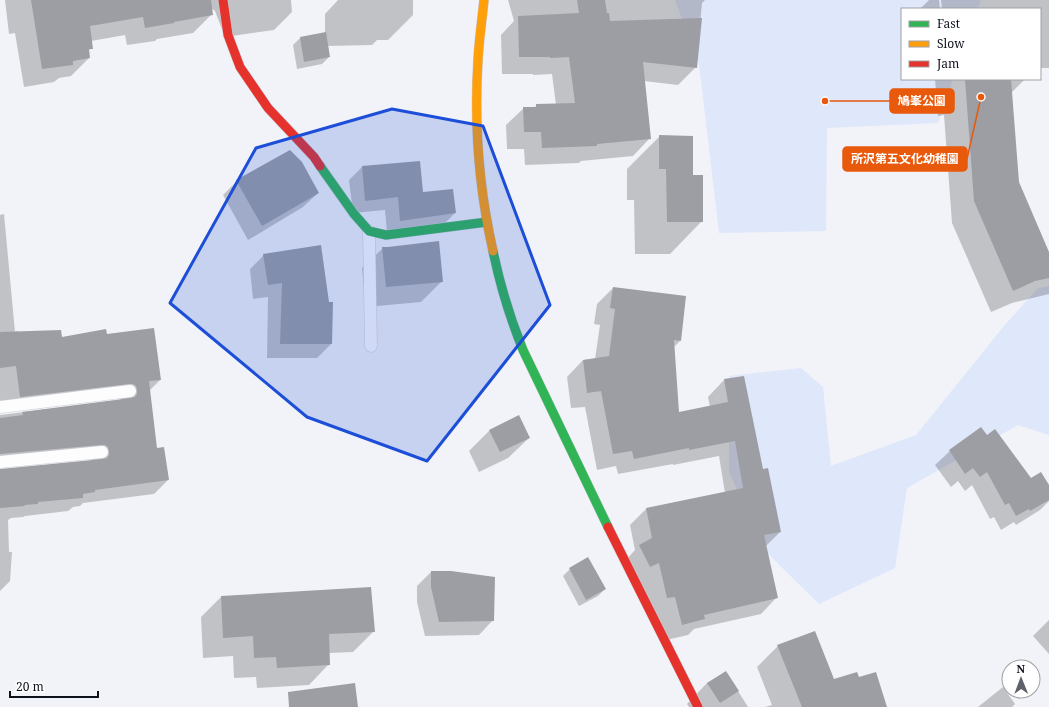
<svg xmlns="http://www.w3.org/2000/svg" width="1049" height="707" viewBox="0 0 1049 707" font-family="'Noto Serif','Noto Sans JP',serif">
	<rect width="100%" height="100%" fill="#f2f3f8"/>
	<g fill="#dfe7fb">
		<path d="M 675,0 L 981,0 L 978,9 L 902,9 L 902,79 L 953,79 L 938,123 L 827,128 L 826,231 L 719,233 L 699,64 Z"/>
		<path d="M 1049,286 L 1049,435 L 1018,425 L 907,488 L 895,568 L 819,604 L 760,546 L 729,471 L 729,376 L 801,368 L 823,387 L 831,466 L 916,435 L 1004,326 L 1038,288 Z"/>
	</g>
	<g fill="#0003">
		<path d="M 5,0 L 291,0 L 292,12 L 274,30 L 225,37 L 215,11 L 210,7 L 211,15 L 193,33 L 157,39 L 155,41 L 127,45 L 125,35 L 91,41 L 92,48 L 88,51 L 89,58 L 71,76 L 59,78 L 54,82 L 24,87 L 15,33 L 9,34 Z"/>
		<path d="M 338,0 L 413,0 L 413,15 L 388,40 L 377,40 L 372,45 L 328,46 L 329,57 L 322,64 L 297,69 L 293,45 L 300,38 L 325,34 L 325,14 Z"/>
		<path d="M 508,0 L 705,0 L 702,3 L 696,67 L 678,85 L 644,81 L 650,138 L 633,156 L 581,161 L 579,163 L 525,165 L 524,149 L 507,149 L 506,125 L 524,108 L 534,108 L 537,105 L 556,105 L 552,74 L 533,75 L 533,74 L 502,74 L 501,35 L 514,21 Z"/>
		<path d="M 929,0 L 1049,0 L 1049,68 L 1040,68 L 1040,9 L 942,9 L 941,0 L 939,0 L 940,9 L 920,9 Z"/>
		<path d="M 935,79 L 1025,79 L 1011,93 L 1018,183 L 1049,254 L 1049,294 L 1012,303 L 991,312 L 952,223 L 944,115 L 938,116 Z"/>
		<path d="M 660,136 L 692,176 L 702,221 L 670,254 L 635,254 L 634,200 L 627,200 L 627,169 Z"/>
		<path d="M 362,167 L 422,193 L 455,213 L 442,226 L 387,233 L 385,210 L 353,213 L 349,180 Z"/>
		<path d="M 237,181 L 318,193 L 303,207 L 248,240 L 223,195 Z"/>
		<path d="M 4,214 L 15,332 L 18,331 L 18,333 L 62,338 L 106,336 L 160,380 L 149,391 L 156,449 L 168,480 L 154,494 L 83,503 L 80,506 L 73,507 L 68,511 L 25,516 L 23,517 L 11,518 L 8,520 L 9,552 L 12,552 L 10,581 L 0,591 L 0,470 L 94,461 L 90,459 L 0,467 L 0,415 L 122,400 L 118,398 L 0,411 L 0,215 Z"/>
		<path d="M 383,248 L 442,281 L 421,302 L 366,307 L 362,268 Z"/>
		<path d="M 264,255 L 331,344 L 317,358 L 267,358 L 268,297 L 253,299 L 250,269 Z"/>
		<path d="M 613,288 L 680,341 L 674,347 L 678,413 L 710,407 L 708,397 L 724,380 L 762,470 L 780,532 L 766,546 L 777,597 L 761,614 L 694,629 L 688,635 L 666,640 L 624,562 L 635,550 L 630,525 L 646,509 L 725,493 L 719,456 L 673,465 L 673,464 L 618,474 L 616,466 L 597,470 L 585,407 L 571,408 L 567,377 L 583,360 L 595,359 L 600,325 L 594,324 L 597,304 Z"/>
		<path d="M 981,428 L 987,436 L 1031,479 L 1049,487 L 1049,501 L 1040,510 L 1016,525 L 1014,522 L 1001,530 L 994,517 L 990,519 L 972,485 L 965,491 L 958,481 L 951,487 L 935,465 L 950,451 Z"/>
		<path d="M 489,431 L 529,438 L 508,458 L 479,472 L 469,451 Z"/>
		<path d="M 570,569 L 605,589 L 598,596 L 579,606 L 563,576 Z"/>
		<path d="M 431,572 L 451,572 L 493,620 L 479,635 L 425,636 L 417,602 L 417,586 Z"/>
		<path d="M 221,597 L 374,631 L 353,652 L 329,653 L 329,664 L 309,685 L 257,688 L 256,677 L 234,678 L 233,656 L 203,658 L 201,617 Z"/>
		<path d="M 1049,620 L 1049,654 L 1033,636 Z"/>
		<path d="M 778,646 L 833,680 L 859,678 L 886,707 L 765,707 L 772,705 L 757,667 Z"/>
		<path d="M 726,672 L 748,707 L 689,707 L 687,704 L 707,683 Z"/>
		<path d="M 1003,687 L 1015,704 L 1012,707 L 978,707 Z"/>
	</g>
	<g fill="#9c9ea4">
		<path d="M 31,0 L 211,0 L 213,15 L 174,22 L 174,23 L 145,28 L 143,17 L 90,26 L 93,49 L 89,49 L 90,58 L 73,61 L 73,65 L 42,69 Z"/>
		<path d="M 577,0 L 605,0 L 607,13 L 609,13 L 610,21 L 702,18 L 697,68 L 643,62 L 651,139 L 597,144 L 597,146 L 542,148 L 541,132 L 524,132 L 523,107 L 536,107 L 536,104 L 575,103 L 569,57 L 550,58 L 550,57 L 519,57 L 518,16 L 579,13 Z"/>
		<path d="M 326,32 L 330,57 L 304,62 L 300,37 Z"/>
		<path d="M 965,79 L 1011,79 L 1019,182 L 1049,252 L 1049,278 L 1035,281 L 1013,291 L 974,201 Z"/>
		<path d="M 659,135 L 693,136 L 693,175 L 703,175 L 703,222 L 667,222 L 666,169 L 659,169 Z"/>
		<path d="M 290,150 L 302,162 L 319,193 L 262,226 L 236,180 Z"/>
		<path d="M 420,161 L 423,192 L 453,189 L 456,213 L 400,221 L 398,197 L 365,201 L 362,166 Z"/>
		<path d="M 439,241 L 443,282 L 386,287 L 382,247 L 388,247 Z"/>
		<path d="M 321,245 L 329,302 L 333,302 L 332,344 L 280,344 L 282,283 L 268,285 L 263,254 Z"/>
		<path d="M 613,287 L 686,296 L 681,341 L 674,340 L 679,412 L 728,402 L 724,379 L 744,376 L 763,469 L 768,468 L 781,532 L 764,535 L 778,598 L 704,615 L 705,619 L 682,625 L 675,597 L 667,598 L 659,563 L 650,567 L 639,545 L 652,538 L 646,508 L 743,488 L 735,441 L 689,450 L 689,448 L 634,459 L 632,451 L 613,454 L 601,391 L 587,393 L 583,360 L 609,356 L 615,309 L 610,308 Z"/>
		<path d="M 154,328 L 161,380 L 149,381 L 157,448 L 164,447 L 169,480 L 95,490 L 95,492 L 83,494 L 83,498 L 38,502 L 38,504 L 24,505 L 25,506 L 0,508 L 0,469 L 103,459 L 107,458 L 109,455 L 109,452 L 108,447 L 105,445 L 101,445 L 0,454 L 0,418 L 23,415 L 22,412 L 131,398 L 135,397 L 137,394 L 137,390 L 136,386 L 133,384 L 129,384 L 20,397 L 16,366 L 0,368 L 0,332 L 61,330 L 62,337 L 106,329 L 107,334 Z"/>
		<path d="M 519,415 L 530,438 L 500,452 L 489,430 Z"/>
		<path d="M 981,427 L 987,435 L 995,429 L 1031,478 L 1041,472 L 1049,485 L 1049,500 L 1030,511 L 1029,509 L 1016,516 L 1009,503 L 1005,505 L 987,472 L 980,477 L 973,468 L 965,474 L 949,450 Z"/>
		<path d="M 588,557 L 606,589 L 586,600 L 569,568 Z"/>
		<path d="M 431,571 L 451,571 L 495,577 L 494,621 L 439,622 L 431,587 Z"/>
		<path d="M 371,587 L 375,632 L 329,634 L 330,665 L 277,668 L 276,657 L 254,658 L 253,636 L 223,638 L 221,596 Z"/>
		<path d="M 815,631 L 834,679 L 857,672 L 859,677 L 876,672 L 887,707 L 802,707 L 777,645 Z"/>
		<path d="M 726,671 L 739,691 L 720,703 L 707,683 Z"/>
		<path d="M 355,683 L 358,707 L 289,707 L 288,692 Z"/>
	</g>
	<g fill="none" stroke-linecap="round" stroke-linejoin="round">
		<defs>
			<g id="lane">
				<path d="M 369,231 L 371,346"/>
				<path d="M 0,407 L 130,391"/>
				<path d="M 0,462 L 102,452"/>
			</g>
			<g id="fast">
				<path d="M 320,166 L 354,214 L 369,231 L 386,235 L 487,222"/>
				<path d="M 493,251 C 500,285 510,318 523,350 L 608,527"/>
			</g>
			<path id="slow" d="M 484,0 C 482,20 479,40 478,60 C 474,124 479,189 493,251"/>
			<g id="jam">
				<path d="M 223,0 L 228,35 L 240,67 L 268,108 L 314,157 L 320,166"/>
				<path d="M 608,527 L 698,707"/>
			</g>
		</defs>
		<use href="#lane" stroke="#cccfd5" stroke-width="13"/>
		<use href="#fast" stroke="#cccfd5" stroke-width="10"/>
		<use href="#slow" stroke="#cccfd5" stroke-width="10"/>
		<use href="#jam" stroke="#cccfd5" stroke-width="10"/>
		<use href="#lane" stroke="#fdfdfe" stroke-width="12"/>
		<use href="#fast" stroke="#30b455" stroke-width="9"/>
		<use href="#slow" stroke="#ff9f0a" stroke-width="9"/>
		<use href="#jam" stroke="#e5322d" stroke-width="9"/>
	</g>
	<path fill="#1d4ed8" fill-opacity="0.2" stroke="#1d4ed8" stroke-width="3" stroke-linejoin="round" d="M 392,109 L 483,126 L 550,305 L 427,461 L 307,417 L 170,303 L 256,148 Z"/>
	<path fill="none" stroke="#e8590c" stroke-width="1.5" d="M825 101L890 101M981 97L967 159"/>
	<g fill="#e8590c" stroke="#fff" stroke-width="1.5">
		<circle cx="825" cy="101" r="4"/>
		<circle cx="981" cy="97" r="4"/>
	</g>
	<g fill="#e8590c" stroke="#e8590c" stroke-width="1.5">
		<rect x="890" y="89" width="64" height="24" rx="4"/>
		<rect x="843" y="147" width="124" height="24" rx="4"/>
	</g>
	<g font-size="12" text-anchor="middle" font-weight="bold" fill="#fff">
		<text x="922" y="105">鳩峯公園</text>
		<text x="905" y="163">所沢第五文化幼稚園</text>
	</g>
	<rect x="901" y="8" width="140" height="72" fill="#ffffff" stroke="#9fa0a3"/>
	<rect x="909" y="21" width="20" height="6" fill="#30b455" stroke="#9fa0a3"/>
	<text x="937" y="28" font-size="12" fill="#0e121a">Fast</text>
	<rect x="909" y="41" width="20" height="6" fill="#ff9f0a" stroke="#9fa0a3"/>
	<text x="937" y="48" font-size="12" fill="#0e121a">Slow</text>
	<rect x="909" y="61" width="20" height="6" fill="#e5322d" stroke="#9fa0a3"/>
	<text x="937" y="68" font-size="12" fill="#0e121a">Jam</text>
	<g transform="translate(1021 679) rotate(359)"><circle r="19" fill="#ffffff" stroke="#9fa0a3"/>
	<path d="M0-3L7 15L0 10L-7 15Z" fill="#5e6168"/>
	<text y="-6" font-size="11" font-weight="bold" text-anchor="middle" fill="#0e121a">N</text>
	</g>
	<path d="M10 691v6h88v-6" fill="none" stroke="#0e121a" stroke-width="2"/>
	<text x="16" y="691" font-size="12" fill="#0e121a" stroke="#ffffff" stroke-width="3" paint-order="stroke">20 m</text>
</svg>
